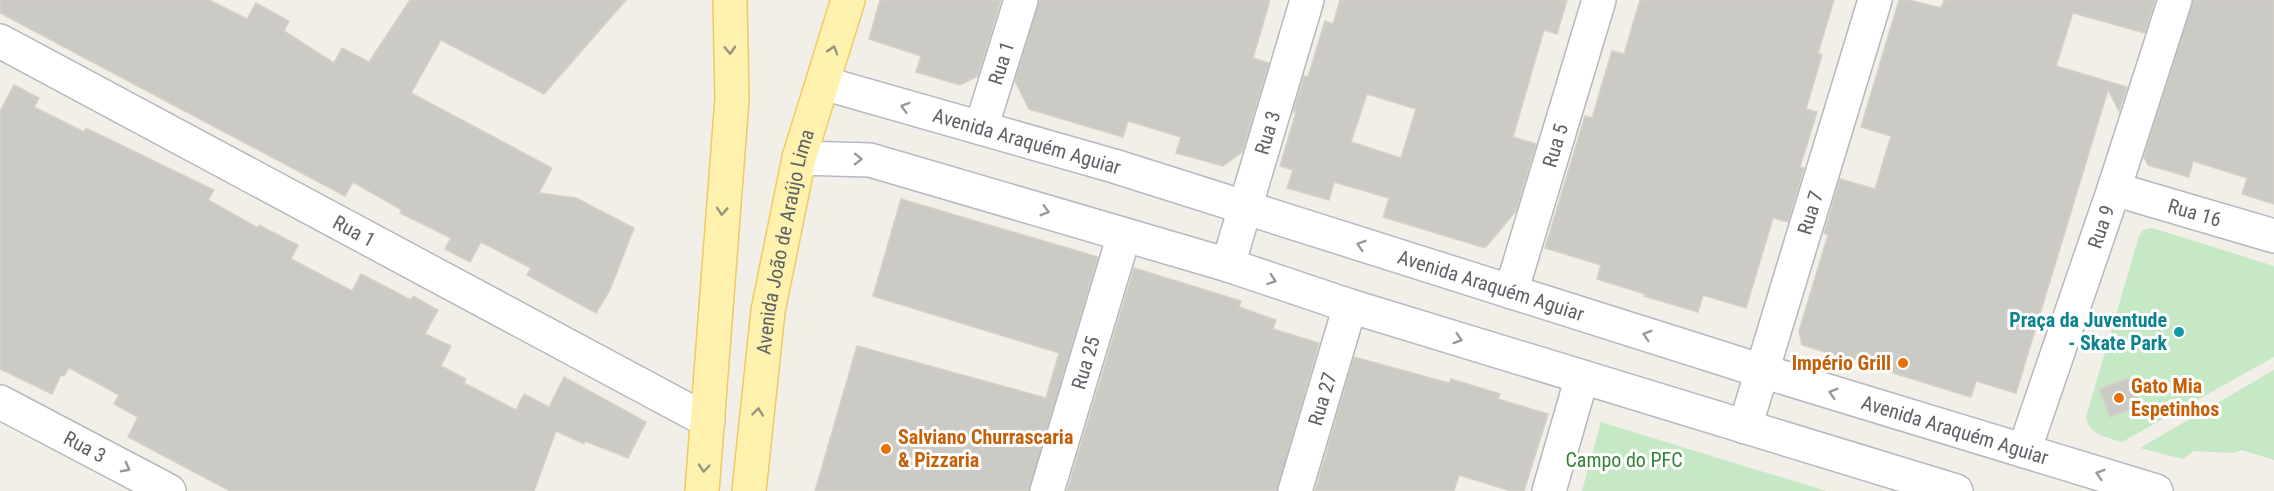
<svg xmlns="http://www.w3.org/2000/svg" width="2274" height="491" viewBox="0 0 2274 491" font-family="'Roboto Condensed',sans-serif">
	<rect width="100%" height="100%" fill="#f1efe8"/>
	<g fill="#c5e8c5">
		<path d="M 2152,228 L 2274,266 L 2274,357 L 2122,442 C 2107,437 2089,435 2086,417 L 2139,236 L 2143,230 Z"/>
		<path d="M 2274,370 L 2274,460 L 2242,450 L 2233,453 L 2194,451 L 2183,459 L 2140,448 Z"/>
		<path d="M 1601,422 L 1826,491 L 1582,491 Z"/>
	</g>
	<g fill="#cccac5" stroke="#d6d1c6" stroke-width="1.5" fill-rule="evenodd">
		<path d="M 0,0 L 209,0 L 247,19 L 256,3 L 289,21 L 284,31 L 334,63 L 342,48 L 369,62 L 410,0 L 626,0 L 544,94 L 441,40 L 411,93 L 552,168 L 539,193 L 576,198 L 634,228 L 610,290 L 596,313 L 527,275 L 531,268 L 481,242 L 470,262 L 445,249 L 451,238 L 400,213 L 402,210 L 353,182 L 345,196 L 0,13 Z"/>
		<path d="M 880,0 L 1001,0 L 978,76 L 960,85 L 916,72 L 921,56 L 869,39 Z"/>
		<path d="M 1039,0 L 1270,0 L 1253,58 L 1269,63 L 1242,152 L 1223,166 L 1176,153 L 1181,137 L 1128,121 L 1123,137 L 1029,109 L 1015,81 Z"/>
		<path d="M 1340,0 L 1567,0 L 1557,34 L 1544,30 L 1513,137 L 1536,144 L 1516,211 L 1485,248 L 1383,217 L 1389,198 L 1334,182 L 1329,200 L 1287,188 L 1293,170 L 1280,166 L 1297,109 L 1293,113 L 1304,76 L 1308,77 L 1325,21 L 1333,24 ZM 1367,94 L 1416,109 L 1401,158 L 1351,142 Z"/>
		<path d="M 1640,0 L 1834,0 L 1818,53 L 1822,55 L 1806,109 L 1817,112 L 1800,167 L 1804,168 L 1788,222 L 1773,218 L 1746,308 L 1703,295 L 1698,312 L 1644,296 L 1645,294 L 1597,279 L 1601,265 L 1545,248 L 1585,116 L 1592,118 L 1612,51 L 1624,54 Z"/>
		<path d="M 1899,0 L 1909,0 L 1941,8 L 1944,0 L 2155,0 L 2145,33 L 2073,13 L 2056,66 L 2127,87 L 2119,111 L 2108,90 L 2016,393 L 1976,381 L 1971,397 L 1802,345 L 1799,331 L 1828,235 L 1824,233 L 1840,179 L 1875,189 L 1891,136 L 1861,127 Z"/>
		<path d="M 2193,0 L 2274,0 L 2274,204 L 2242,194 L 2247,178 L 2193,161 L 2189,177 L 2148,165 L 2144,157 Z"/>
		<path d="M 14,85 L 39,98 L 34,107 L 84,132 L 86,128 L 214,190 L 208,200 L 258,228 L 259,225 L 298,245 L 291,259 L 352,291 L 361,274 L 411,300 L 413,296 L 438,310 L 425,334 L 451,346 L 441,366 L 466,379 L 464,383 L 516,410 L 524,394 L 549,407 L 564,377 L 646,422 L 628,458 L 585,441 L 584,444 L 556,431 L 534,491 L 230,491 L 128,437 L 138,417 L 114,404 L 119,395 L 94,381 L 69,368 L 64,376 L 61,375 L 52,394 L 0,369 L 0,111 Z"/>
		<path d="M 901,199 L 1098,257 L 1029,491 L 815,491 L 857,346 L 1046,398 L 1059,353 L 873,296 Z"/>
		<path d="M 1134,268 L 1241,301 L 1239,307 L 1276,320 L 1273,329 L 1319,343 L 1277,491 L 1067,491 Z"/>
		<path d="M 1354,357 L 1449,383 L 1451,379 L 1500,394 L 1498,399 L 1548,414 L 1524,491 L 1511,491 L 1459,475 L 1454,491 L 1315,491 Z"/>
		<path d="M 2129,378 L 2140,406 L 2110,417 L 2099,389 Z"/>
	</g>
	<g fill="none" stroke-linecap="round" stroke-linejoin="round">
		<defs>
			<g id="street">
				<path id="s1" d="M 0,41 L 708,421"/>
				<path id="s2" d="M 981,128 L 1021,0"/>
				<path id="s3" d="M 2114,189 L 2274,236"/>
				<path id="s4" d="M 1228,265 L 1307,0"/>
				<path id="s5" d="M 1511,292 L 1599,0"/>
				<path id="s6" d="M 0,402 L 169,491"/>
				<path id="s7" d="M 1745,427 L 1875,0"/>
				<path id="s8" d="M 2024,451 L 2114,189 L 2175,0"/>
				<path id="s9" d="M 1047,491 L 1124,235"/>
				<path id="s10" d="M 1295,491 L 1350,306"/>
				<path d="M 1549,491 L 1582,377"/>
			</g>
			<g id="secondary">
				<path id="s11" d="M 823,83 L 1114,166 L 1762,371 L 2156,491"/>
				<path d="M 799,158 L 870,160 L 1228,265 L 1350,306 L 1956,491"/>
			</g>
			<g id="primary">
				<path d="M 702,491 L 732,99 L 730,0"/>
				<path id="s12" d="M 749,491 L 768,311 L 799,158 L 848,0"/>
			</g>
		</defs>
		<use href="#street" stroke="#b5b8bc" stroke-width="36"/>
		<use href="#secondary" stroke="#b6babf" stroke-width="36"/>
		<use href="#primary" stroke="#f2c960" stroke-width="36"/>
		<use href="#street" stroke="#fff" stroke-width="33"/>
		<use href="#secondary" stroke="#fff" stroke-width="33"/>
		<use href="#primary" stroke="#fff2af" stroke-width="33"/>
	</g>
	<defs><path id="oneway-chevron" d="M-2-3.5L2.5 0L-2 3.5" fill="none" stroke-width="1.6" stroke-linecap="round" stroke-linejoin="round" transform="scale(1.5)"/></defs>
	<g stroke="#979581">
		<use href="#oneway-chevron" transform="translate(730 50) rotate(88)"/>
		<use href="#oneway-chevron" transform="translate(833 50) rotate(-73)"/>
		<use href="#oneway-chevron" transform="translate(722 211) rotate(94)"/>
		<use href="#oneway-chevron" transform="translate(758 412) rotate(-84)"/>
		<use href="#oneway-chevron" transform="translate(704 468) rotate(95)"/>
	</g>
	<g stroke="#979a9d">
		<use href="#oneway-chevron" transform="translate(905 107) rotate(-164)"/>
		<use href="#oneway-chevron" transform="translate(858 159) rotate(1)"/>
		<use href="#oneway-chevron" transform="translate(1045 211) rotate(16)"/>
		<use href="#oneway-chevron" transform="translate(1361 245) rotate(-163)"/>
		<use href="#oneway-chevron" transform="translate(1272 280) rotate(19)"/>
		<use href="#oneway-chevron" transform="translate(1647 335) rotate(-163)"/>
		<use href="#oneway-chevron" transform="translate(1458 339) rotate(17)"/>
		<use href="#oneway-chevron" transform="translate(1833 393) rotate(-163)"/>
		<use href="#oneway-chevron" transform="translate(126 468) rotate(28)"/>
		<use href="#oneway-chevron" transform="translate(2100 474) rotate(-163)"/>
	</g>
	<circle fill="#0f9aa8" stroke="#fff" stroke-width="2" cx="2179" cy="332" r="6"/>
	<g fill="#e8710a" stroke="#fff" stroke-width="2">
		<circle cx="1903" cy="363" r="6"/>
		<circle cx="2119" cy="398" r="6"/>
		<circle cx="886" cy="449" r="6"/>
	</g>
	<g text-anchor="middle" dominant-baseline="central" stroke-width="6" stroke-linejoin="round" paint-order="stroke">
		<g font-size="20" fill="#5f6368" stroke="#fff">
			<text stroke="none"><textPath href="#s2" startOffset="68">Rua 1</textPath></text>
			<text stroke="none"><textPath href="#s4" startOffset="138">Rua 3</textPath></text>
			<text stroke="none"><textPath href="#s11" startOffset="212">Avenida Araquém Aguiar</textPath></text>
			<text stroke="none"><textPath href="#s5" startOffset="153">Rua 5</textPath></text>
			<text stroke="none"><textPath href="#s7" startOffset="224">Rua 7</textPath></text>
			<text stroke="none"><textPath href="#s3" startOffset="84">Rua 16</textPath></text>
			<text stroke="none"><textPath href="#s8" startOffset="237">Rua 9</textPath></text>
			<text stroke="none"><textPath href="#s1" startOffset="402">Rua 1</textPath></text>
			<text stroke="none"><textPath href="#s12" startOffset="252">Avenida João de Araújo Lima</textPath></text>
			<text stroke="none"><textPath href="#s11" startOffset="698">Avenida Araquém Aguiar</textPath></text>
			<text stroke="none"><textPath href="#s9" startOffset="134">Rua 25</textPath></text>
			<text stroke="none"><textPath href="#s10" startOffset="96">Rua 27</textPath></text>
			<text stroke="none"><textPath href="#s11" startOffset="1184">Avenida Araquém Aguiar</textPath></text>
			<text stroke="none"><textPath href="#s6" startOffset="96">Rua 3</textPath></text>
		</g>
		<g font-size="20" font-weight="bold" fill="#0d838f" stroke="#fff" text-anchor="end">
			<text x="2167" y="320">Praça da Juventude<tspan x="2167" dy="23">- Skate Park</tspan></text>
		</g>
		<g font-size="20" font-weight="bold" fill="#c56008" stroke="#fff" text-anchor="start">
			<text x="1891" y="363" text-anchor="end">Império Grill</text>
			<text x="2131" y="386">Gato Mia<tspan x="2131" dy="23">Espetinhos</tspan></text>
			<text x="898" y="437">Salviano Churrascaria<tspan x="898" dy="23">&amp; Pizzaria</tspan></text>
		</g>
		<g font-size="20" fill="#348238" stroke="#fff">
			<text x="1624" y="460">Campo do PFC</text>
		</g>
	</g>
</svg>
